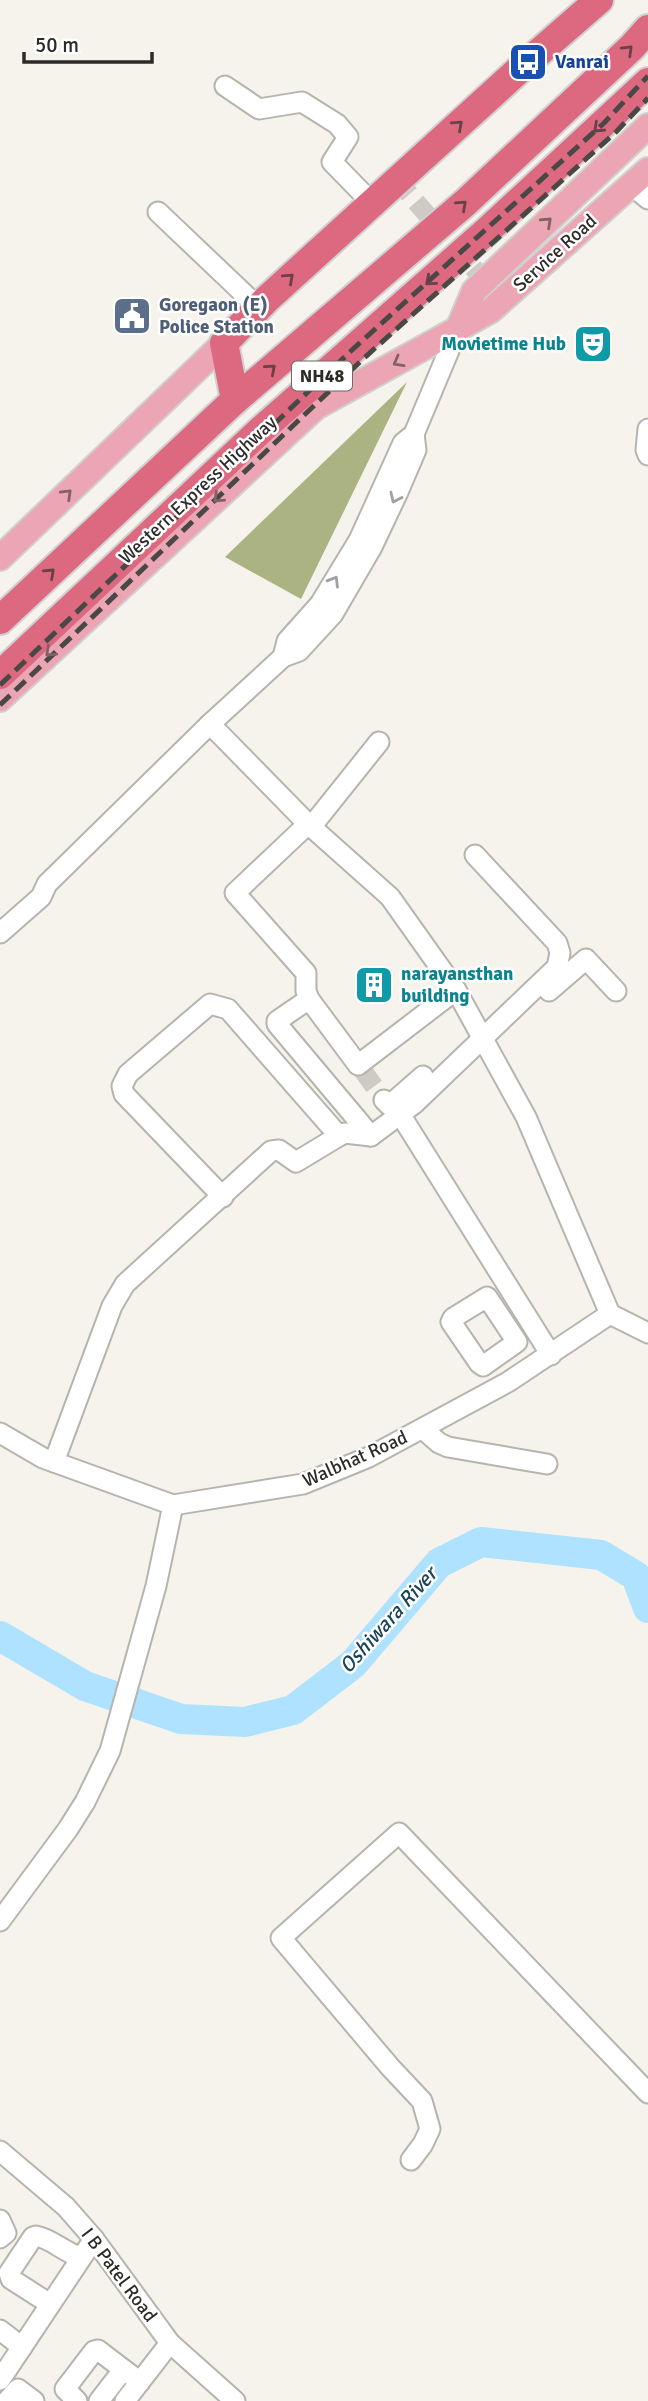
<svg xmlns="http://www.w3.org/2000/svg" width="648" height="2401" viewBox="0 0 648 2401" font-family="Signika,sans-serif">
	<rect width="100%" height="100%" fill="#f5f3eb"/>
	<path fill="#abb383" d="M 407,382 L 301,599 L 225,557 Z"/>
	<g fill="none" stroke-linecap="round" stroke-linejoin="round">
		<path stroke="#aee2ff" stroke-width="30" d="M 0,1636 L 85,1686 L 181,1719 L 245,1722 L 293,1710 L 353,1664 L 439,1563 L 481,1542 L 601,1555 L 636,1576 L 648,1608"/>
		<g stroke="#cdcbc4" stroke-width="19" stroke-dasharray="19 10" stroke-linecap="butt">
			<path d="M 397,180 L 502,301"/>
			<path d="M 363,1071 L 384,1100"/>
		</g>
		<defs>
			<g id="minor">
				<path d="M 225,86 L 259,109 L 302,102 L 337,124 L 348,137 L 332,162 L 372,203"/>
				<path d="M 631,185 L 648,199"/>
				<path d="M 158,212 L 259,308"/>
				<path d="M 648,429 L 646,450 L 648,455"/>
				<path d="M 283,657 L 287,641 L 320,604 L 359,540 L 403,443 L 414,434 L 458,329"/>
				<path d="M 210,724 L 308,824 L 390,897 L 456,990 L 526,1117 L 610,1314 L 648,1333"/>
				<path d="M 308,824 L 235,893 L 306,973 L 306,991 L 309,999"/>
				<path d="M 311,827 L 379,742"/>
				<path d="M 0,933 L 41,897 L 47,884 L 210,724 L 283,657 L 299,651 L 333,614 L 372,547 L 398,492 L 416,450 L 414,434"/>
				<path d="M 549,991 L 586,959 L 616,991"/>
				<path d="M 384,1100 L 389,1105 L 391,1104 L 423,1076"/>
				<path d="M 400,1114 L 551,1355"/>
				<path d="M 371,1136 L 277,1024 L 277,1021 L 309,999 L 358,1065 L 456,990"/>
				<path d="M 223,1197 L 124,1094 L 122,1086 L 128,1074 L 210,1004 L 228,1009 L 339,1136 L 345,1133 L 371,1136 L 414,1104 L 557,967 L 560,953 L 557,943 L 475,855"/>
				<path d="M 487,1297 L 517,1342 L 483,1366 L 479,1363 L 451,1322 L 453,1318 Z"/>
				<path d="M 423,1429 L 439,1443 L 448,1447 L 547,1464"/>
				<path d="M 0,1433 L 43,1458 L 173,1505 L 303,1484 L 369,1457 L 508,1382 L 610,1314"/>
				<path d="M 54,1462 L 112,1306 L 125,1284 L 271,1151 L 279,1150 L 296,1162 L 339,1136"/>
				<path d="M 0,1921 L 68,1829 L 85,1802 L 110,1751 L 156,1586 L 173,1505"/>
				<path d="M 0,2151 L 66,2207 L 94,2239 L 170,2343 L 235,2401"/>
				<path d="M 411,2160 L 423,2144 L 430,2129 L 422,2101 L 390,2067 L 281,1938 L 399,1833 L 648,2093"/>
				<path d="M 0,2220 L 6,2233 L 0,2238"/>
				<path d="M 50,2304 L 11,2279 L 9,2273 L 33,2237 L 36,2236 C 53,2239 64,2253 81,2257"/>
				<path d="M 0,2330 L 22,2347"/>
				<path d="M 0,2380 L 94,2239"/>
				<path d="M 7,2401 L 18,2389 L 34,2401"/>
				<path d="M 77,2401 L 65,2389 L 94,2351 L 98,2350 L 140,2382"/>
				<path d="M 99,2401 L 123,2370"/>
				<path d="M 125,2401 L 170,2343"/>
			</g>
			<g id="major">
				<path d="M 458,329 L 474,291 L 648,126"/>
				<path d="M 0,558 L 224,343"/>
				<path d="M 0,699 L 316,407 L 490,311 L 648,170"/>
			</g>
			<g id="highway">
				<path d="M 235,400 L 224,343 L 267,299 L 521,68 L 599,0"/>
				<path d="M 0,620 L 235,400 L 465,203 L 632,47 L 648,29"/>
				<path d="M 0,675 L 262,429 L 488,230 L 648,82"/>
			</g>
		</defs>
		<use href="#minor" stroke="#b6b4ad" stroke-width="23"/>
		<use href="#major" stroke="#d1d0d0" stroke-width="28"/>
		<use href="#highway" stroke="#d1d0d0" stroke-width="32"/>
		<use href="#minor" stroke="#fff" stroke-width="19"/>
		<use href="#major" stroke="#eba5b3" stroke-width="24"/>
		<use href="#highway" stroke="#dd6981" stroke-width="28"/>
		<g stroke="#494845" stroke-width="5" stroke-dasharray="14 7" stroke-linecap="butt">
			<path d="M 0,685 L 353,349 L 604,123 L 648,76"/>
			<path d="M 0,705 L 363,359 L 616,132 L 648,98"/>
		</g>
	</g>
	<defs><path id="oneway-chevron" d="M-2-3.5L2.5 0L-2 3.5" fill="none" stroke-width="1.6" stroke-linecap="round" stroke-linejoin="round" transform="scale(1.75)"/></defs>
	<g stroke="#6a4147">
		<use href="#oneway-chevron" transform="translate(628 50) rotate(-44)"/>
		<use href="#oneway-chevron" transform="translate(458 125) rotate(-42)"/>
		<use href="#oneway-chevron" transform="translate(598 128) rotate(137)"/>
		<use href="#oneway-chevron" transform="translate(462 205) rotate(-42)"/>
		<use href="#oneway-chevron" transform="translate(289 278) rotate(-42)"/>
		<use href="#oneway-chevron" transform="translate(430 281) rotate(139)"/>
		<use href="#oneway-chevron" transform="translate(271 369) rotate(-41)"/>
		<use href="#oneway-chevron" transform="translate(50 573) rotate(-43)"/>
	</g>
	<g stroke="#826267">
		<use href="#oneway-chevron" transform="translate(547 222) rotate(-43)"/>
		<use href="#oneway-chevron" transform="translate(398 362) rotate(151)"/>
		<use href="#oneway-chevron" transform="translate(67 494) rotate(-44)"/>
		<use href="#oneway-chevron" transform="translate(218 498) rotate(137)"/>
		<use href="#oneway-chevron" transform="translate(50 652) rotate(137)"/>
	</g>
	<g stroke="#a0a09e">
		<use href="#oneway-chevron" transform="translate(395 498) rotate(115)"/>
		<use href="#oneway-chevron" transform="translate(334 581) rotate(-59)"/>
	</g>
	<defs>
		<symbol id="bus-square" viewBox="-11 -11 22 22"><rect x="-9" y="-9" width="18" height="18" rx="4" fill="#1a4fb4" stroke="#fff"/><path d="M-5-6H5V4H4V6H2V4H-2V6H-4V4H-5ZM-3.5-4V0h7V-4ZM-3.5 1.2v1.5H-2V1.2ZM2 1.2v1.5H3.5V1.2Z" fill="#fff"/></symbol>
		<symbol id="civic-square" viewBox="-11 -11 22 22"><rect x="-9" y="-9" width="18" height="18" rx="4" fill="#5c6f8a" stroke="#fff"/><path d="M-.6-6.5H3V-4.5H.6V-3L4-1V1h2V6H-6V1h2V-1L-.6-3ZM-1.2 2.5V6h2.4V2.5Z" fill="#fff"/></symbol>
		<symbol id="theatre-square" viewBox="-11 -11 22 22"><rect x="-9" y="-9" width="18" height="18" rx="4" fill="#0f9aa8" stroke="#fff"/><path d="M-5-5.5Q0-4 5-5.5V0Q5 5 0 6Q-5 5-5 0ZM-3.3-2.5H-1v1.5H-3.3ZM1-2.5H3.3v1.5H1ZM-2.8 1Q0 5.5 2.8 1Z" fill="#fff"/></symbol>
		<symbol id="building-square" viewBox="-11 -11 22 22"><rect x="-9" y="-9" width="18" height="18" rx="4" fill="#0f9aa8" stroke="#fff"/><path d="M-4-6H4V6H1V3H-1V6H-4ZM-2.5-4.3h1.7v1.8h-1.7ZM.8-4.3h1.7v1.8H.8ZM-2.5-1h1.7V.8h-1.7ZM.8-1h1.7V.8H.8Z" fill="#fff"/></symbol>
	</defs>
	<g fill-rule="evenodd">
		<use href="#bus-square" x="506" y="40" width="44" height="44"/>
		<use href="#civic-square" x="110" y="294" width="44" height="44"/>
		<use href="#theatre-square" x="571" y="322" width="44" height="44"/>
		<use href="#building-square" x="352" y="963" width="44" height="44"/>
	</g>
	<g text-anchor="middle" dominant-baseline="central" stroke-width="5" stroke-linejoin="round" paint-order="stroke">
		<rect fill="#fff" stroke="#6b6b68" stroke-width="2" x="292" y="361.5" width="60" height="29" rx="5"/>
		<g font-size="18" font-weight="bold" fill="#2c2b28">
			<text x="322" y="376">NH48</text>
		</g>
		<g font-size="19" font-weight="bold" fill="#164399" stroke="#fff" text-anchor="start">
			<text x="555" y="62">Vanrai</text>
		</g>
		<g font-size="19" fill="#2c2b28" stroke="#fff">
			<text transform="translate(555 253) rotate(-42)">Service Road</text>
			<text transform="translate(198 490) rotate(-43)">Western Express Highway</text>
			<text transform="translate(355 1459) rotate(-24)">Walbhat Road</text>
			<text transform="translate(119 2275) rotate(53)">I B Patel Road</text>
		</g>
		<g font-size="19" font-weight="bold" fill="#4e5e75" stroke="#fff" text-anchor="start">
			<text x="159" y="305">Goregaon (E)<tspan x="159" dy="22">Police Station</tspan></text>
		</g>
		<g font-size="19" font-weight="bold" fill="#0d838f" stroke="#fff" text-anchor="end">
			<text x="566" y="344">Movietime Hub</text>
			<text x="401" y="974" text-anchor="start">narayansthan<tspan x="401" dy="22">building</tspan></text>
		</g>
		<g font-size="21" font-style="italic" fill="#1a4459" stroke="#fff">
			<text transform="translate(388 1620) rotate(-48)">Oshiwara River</text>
		</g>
	</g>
	<path d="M24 52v10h128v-10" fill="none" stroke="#2c2b28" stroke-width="3.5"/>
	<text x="35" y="52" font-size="21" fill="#2c2b28" stroke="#ffffff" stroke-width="5" paint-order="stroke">50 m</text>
</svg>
